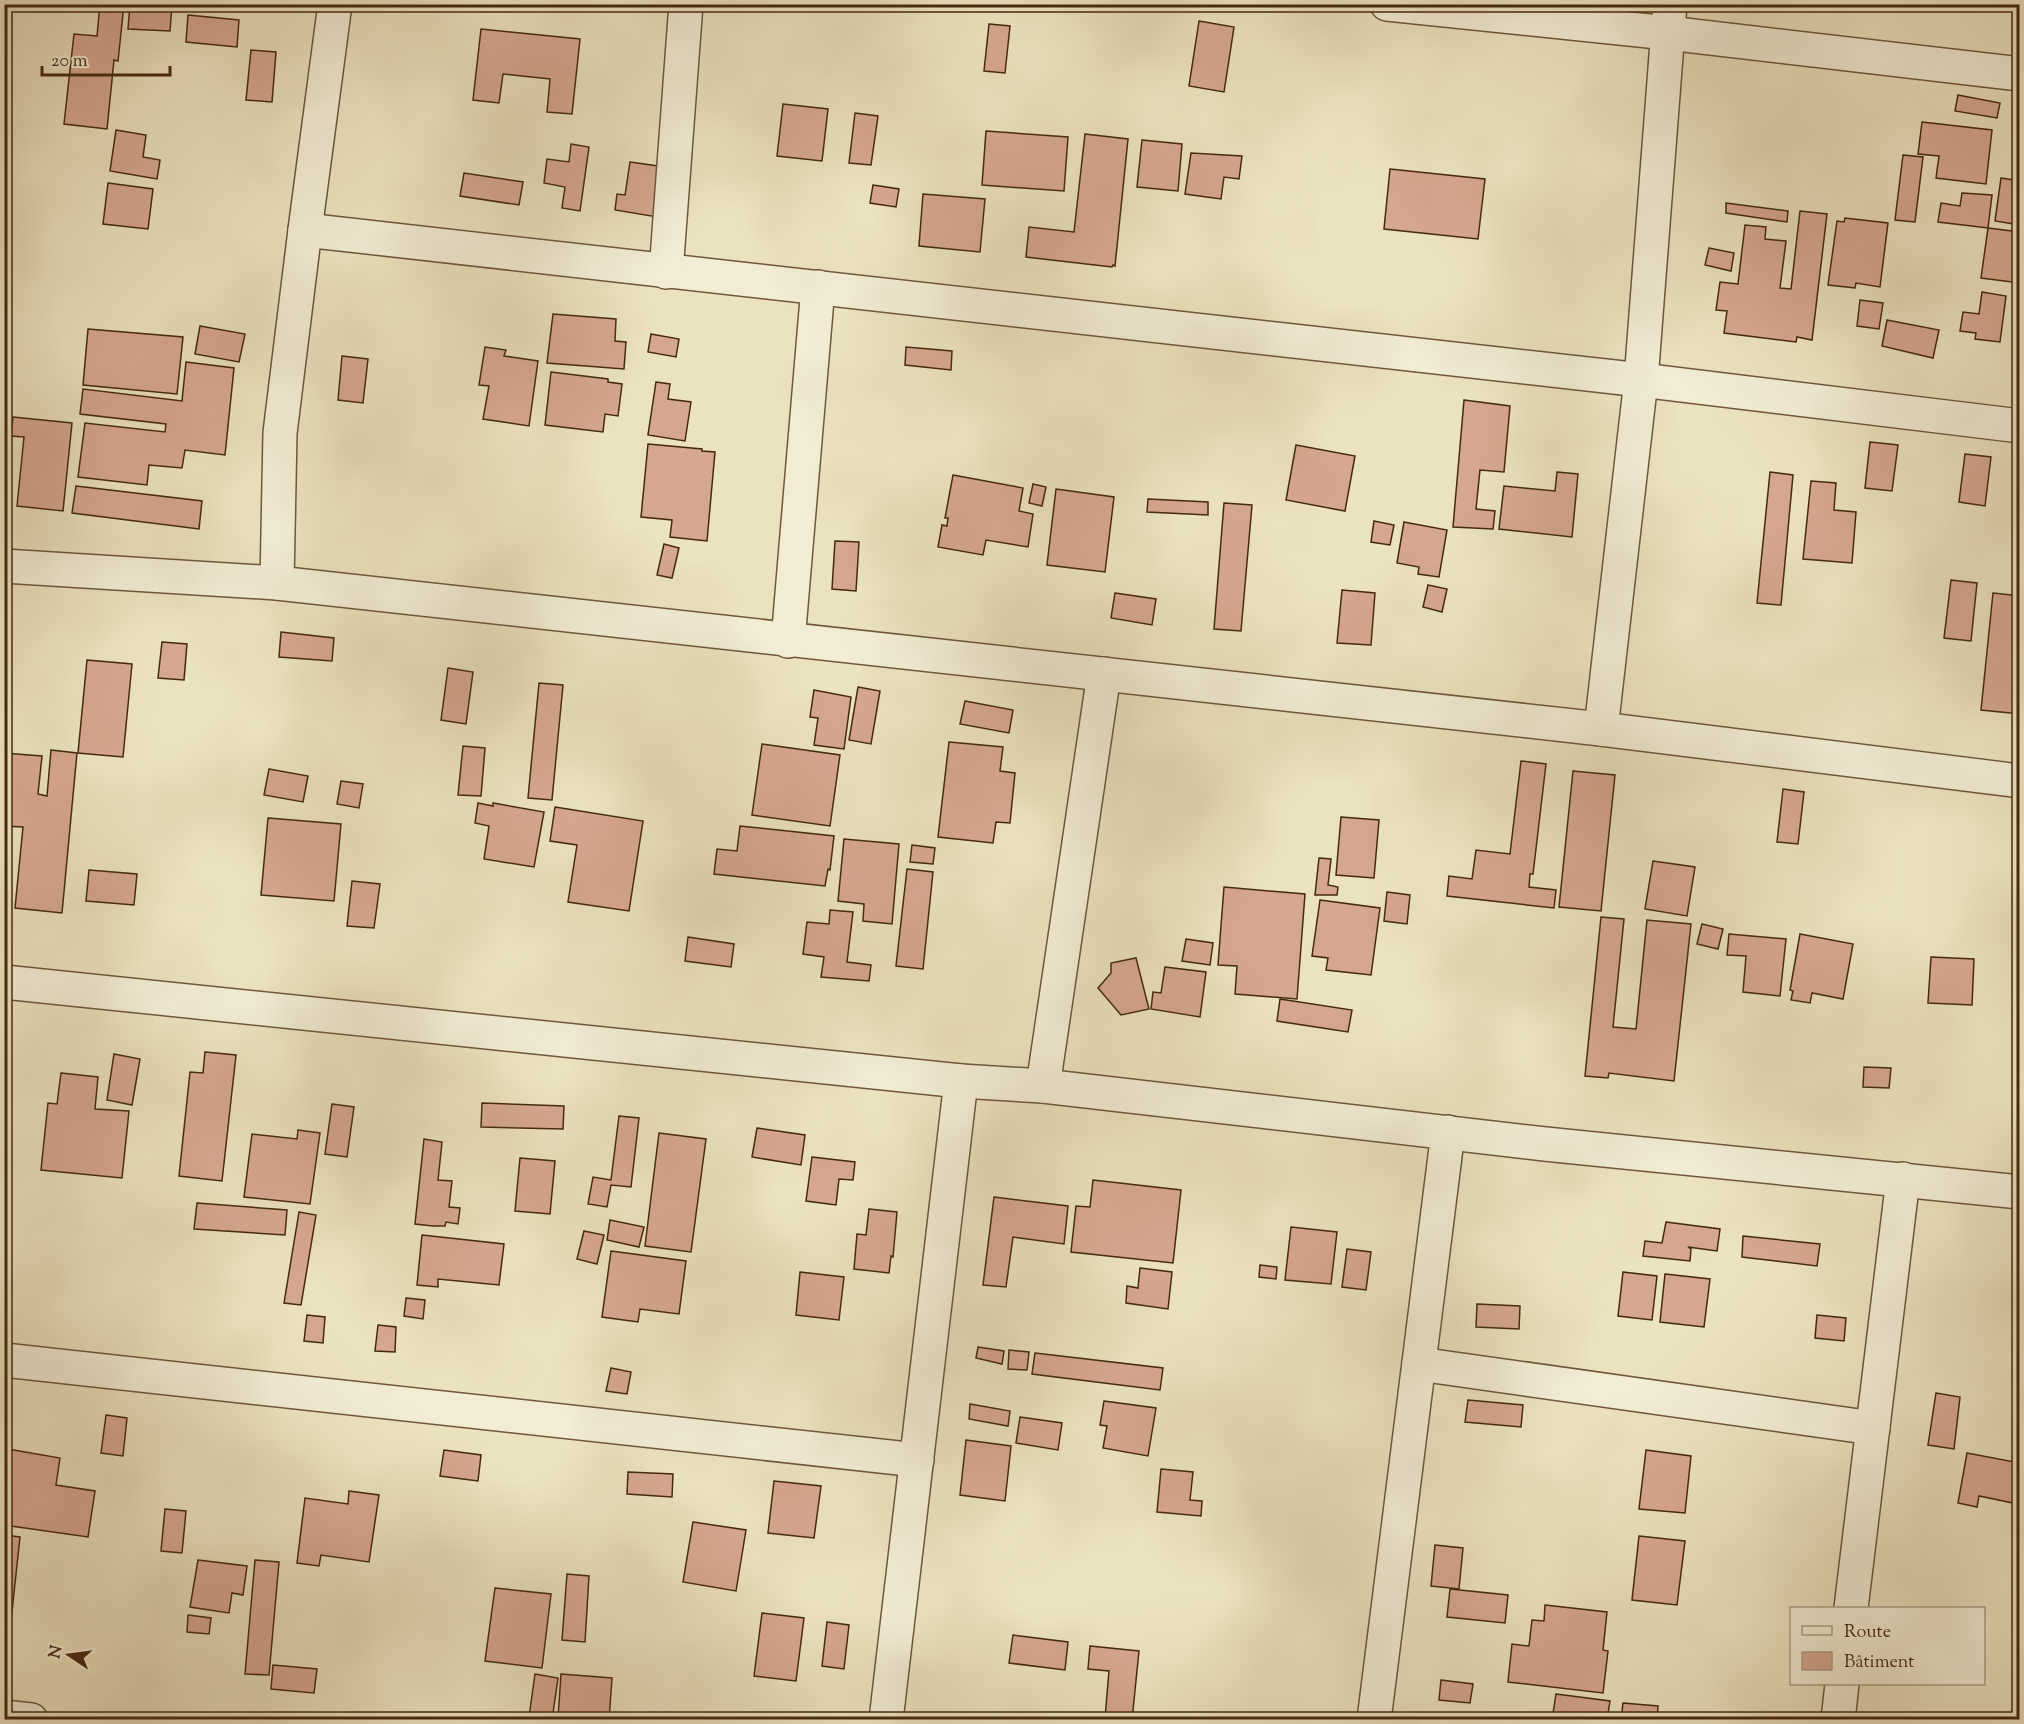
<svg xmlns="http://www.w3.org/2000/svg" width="2024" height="1724" viewBox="0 0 2024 1724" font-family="'Sorts Mill Goudy',serif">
	<rect width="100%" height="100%" fill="#ebe2be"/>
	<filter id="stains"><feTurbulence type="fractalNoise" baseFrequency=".00333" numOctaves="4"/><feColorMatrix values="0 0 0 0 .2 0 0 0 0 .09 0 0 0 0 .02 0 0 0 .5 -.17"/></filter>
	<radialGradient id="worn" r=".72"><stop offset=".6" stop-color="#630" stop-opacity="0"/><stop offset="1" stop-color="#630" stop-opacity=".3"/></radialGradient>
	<g fill="#d6a78f" stroke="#45290f" stroke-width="1.5">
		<path d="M 100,4 L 124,4 L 118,61 L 114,60 L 107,129 L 64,124 L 74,34 L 97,36 Z"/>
		<path d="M 130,4 L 172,4 L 170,31 L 128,29 Z"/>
		<path d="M 188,15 L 239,20 L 237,47 L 186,42 Z"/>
		<path d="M 1199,21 L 1234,27 L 1224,92 L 1189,86 Z"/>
		<path d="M 989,24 L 1010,26 L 1005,73 L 984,71 Z"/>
		<path d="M 481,29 L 580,39 L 572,114 L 547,112 L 550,79 L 503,74 L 499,103 L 473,100 Z"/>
		<path d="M 251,50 L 276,52 L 272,102 L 246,100 Z"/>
		<path d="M 1958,95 L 2000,103 L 1997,118 L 1955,111 Z"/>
		<path d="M 783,104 L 828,109 L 822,161 L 777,156 Z"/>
		<path d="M 855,113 L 878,116 L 871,165 L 849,163 Z"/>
		<path d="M 1922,122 L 1992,130 L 1986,184 L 1936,178 L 1939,156 L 1918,154 Z"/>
		<path d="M 116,130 L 146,135 L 143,157 L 160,160 L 157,179 L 110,171 Z"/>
		<path d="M 986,131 L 1068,137 L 1064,191 L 982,185 Z"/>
		<path d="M 1085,134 L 1128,139 L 1115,266 L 1113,265 L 1112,267 L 1026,257 L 1029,227 L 1074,232 Z"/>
		<path d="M 1142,140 L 1182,144 L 1178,191 L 1137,187 Z"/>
		<path d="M 571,144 L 589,147 L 580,211 L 562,208 L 565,187 L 544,183 L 547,159 L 569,162 Z"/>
		<path d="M 1191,153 L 1242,156 L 1239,179 L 1224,177 L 1221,199 L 1185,194 Z"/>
		<path d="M 1903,155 L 1923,157 L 1915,222 L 1895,220 Z"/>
		<path d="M 630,162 L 665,167 L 657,217 L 615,210 L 617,194 L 625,195 Z"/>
		<path d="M 1390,169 L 1485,179 L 1478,239 L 1384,229 Z"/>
		<path d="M 464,173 L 523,182 L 519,205 L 460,196 Z"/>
		<path d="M 2001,178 L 2020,181 L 2020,225 L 1995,221 Z"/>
		<path d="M 108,183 L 153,189 L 148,229 L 103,224 Z"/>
		<path d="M 873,185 L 899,189 L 896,207 L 870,203 Z"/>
		<path d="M 1962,193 L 1992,195 L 1988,228 L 1938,222 L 1941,203 L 1960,206 Z"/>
		<path d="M 923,194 L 985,199 L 980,252 L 919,246 Z"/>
		<path d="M 1726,203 L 1788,211 L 1787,222 L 1726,213 Z"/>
		<path d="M 1800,211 L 1827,214 L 1812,340 L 1797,337 L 1796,342 L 1724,333 L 1727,311 L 1716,310 L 1720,282 L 1738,284 L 1745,225 L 1766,227 L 1765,239 L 1786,241 L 1780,288 L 1791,289 Z"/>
		<path d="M 1845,218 L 1888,223 L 1880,287 L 1856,283 L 1855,288 L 1828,285 L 1837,221 L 1844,222 Z"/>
		<path d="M 1988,228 L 2020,232 L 2020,283 L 1981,278 Z"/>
		<path d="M 1709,248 L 1734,253 L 1731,271 L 1705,265 Z"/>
		<path d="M 1982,292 L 2006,296 L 2000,342 L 1975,339 L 1976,333 L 1960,331 L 1963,312 L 1979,314 Z"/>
		<path d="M 1860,300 L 1883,303 L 1879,329 L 1857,326 Z"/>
		<path d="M 553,314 L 616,319 L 615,341 L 626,342 L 624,369 L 547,363 Z"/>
		<path d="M 1887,320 L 1939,330 L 1933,358 L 1882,346 Z"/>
		<path d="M 200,326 L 245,334 L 239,362 L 195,354 Z"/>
		<path d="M 88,329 L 183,337 L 177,394 L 83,385 Z"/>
		<path d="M 651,334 L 679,339 L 676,357 L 648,352 Z"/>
		<path d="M 485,347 L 506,350 L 504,356 L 538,361 L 529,426 L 483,419 L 489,386 L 479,385 Z"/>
		<path d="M 906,347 L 952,351 L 951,370 L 905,365 Z"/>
		<path d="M 342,356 L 368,359 L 363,403 L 338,400 Z"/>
		<path d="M 186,362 L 234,368 L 225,455 L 185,450 L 182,468 L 149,465 L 147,485 L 78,477 L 85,423 L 165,432 L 166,424 L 80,414 L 83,389 L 182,401 Z"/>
		<path d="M 551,372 L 608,379 L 608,382 L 622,384 L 618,416 L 605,414 L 603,432 L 545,425 Z"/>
		<path d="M 656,382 L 670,384 L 668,399 L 691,402 L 685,441 L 648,435 Z"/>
		<path d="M 1464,400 L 1510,406 L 1504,472 L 1480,470 L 1476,509 L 1495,511 L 1493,529 L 1453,527 Z"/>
		<path d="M 13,417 L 72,423 L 63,511 L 17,506 L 24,437 L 11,436 Z"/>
		<path d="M 1870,442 L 1898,445 L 1892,491 L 1865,488 Z"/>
		<path d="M 648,444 L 702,449 L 702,451 L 715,452 L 707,541 L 670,537 L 672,520 L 641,517 Z"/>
		<path d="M 1296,445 L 1355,456 L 1345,511 L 1286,500 Z"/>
		<path d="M 1965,454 L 1991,457 L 1985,506 L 1959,502 Z"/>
		<path d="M 1557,472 L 1578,474 L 1572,537 L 1499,529 L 1504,486 L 1555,491 Z"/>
		<path d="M 1770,472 L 1793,475 L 1781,605 L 1757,603 Z"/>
		<path d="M 953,475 L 1023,488 L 1019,511 L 1033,514 L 1028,547 L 986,540 L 983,555 L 938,547 L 942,525 L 947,526 L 948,518 L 945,518 Z"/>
		<path d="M 1811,481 L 1836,483 L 1834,510 L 1856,512 L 1852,563 L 1803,559 Z"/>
		<path d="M 1033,484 L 1046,487 L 1042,506 L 1029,503 Z"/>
		<path d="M 76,486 L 202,501 L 199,529 L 72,513 Z"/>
		<path d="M 1056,489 L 1114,497 L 1105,572 L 1047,565 Z"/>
		<path d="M 1148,499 L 1208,502 L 1208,515 L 1147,512 Z"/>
		<path d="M 1224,503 L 1252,505 L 1241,631 L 1214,629 Z"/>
		<path d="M 1374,521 L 1394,525 L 1390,545 L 1371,542 Z"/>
		<path d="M 1404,522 L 1447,530 L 1439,577 L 1418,574 L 1419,567 L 1397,563 Z"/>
		<path d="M 835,541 L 859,542 L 856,591 L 832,589 Z"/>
		<path d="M 664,544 L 679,548 L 672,578 L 657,575 Z"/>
		<path d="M 1951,580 L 1977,583 L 1971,641 L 1944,638 Z"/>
		<path d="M 1428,585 L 1447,589 L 1442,612 L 1423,607 Z"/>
		<path d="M 1342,590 L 1375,593 L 1371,645 L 1337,643 Z"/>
		<path d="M 1115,593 L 1156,599 L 1152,625 L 1111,618 Z"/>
		<path d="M 1993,593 L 2020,596 L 2020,714 L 1981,710 Z"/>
		<path d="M 281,632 L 334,638 L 332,661 L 279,657 Z"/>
		<path d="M 162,642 L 187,644 L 184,680 L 158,678 Z"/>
		<path d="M 87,660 L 132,664 L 123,757 L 78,753 Z"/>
		<path d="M 448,668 L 473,672 L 466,724 L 441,720 Z"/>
		<path d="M 539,683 L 563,685 L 552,800 L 528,798 Z"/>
		<path d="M 858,687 L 880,691 L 871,744 L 849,740 Z"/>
		<path d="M 814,690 L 851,697 L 844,749 L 814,745 L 818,718 L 810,717 Z"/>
		<path d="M 965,701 L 1013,710 L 1009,733 L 960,724 Z"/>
		<path d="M 949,742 L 1003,747 L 1000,771 L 1015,773 L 1010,823 L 996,822 L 993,843 L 938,837 Z"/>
		<path d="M 762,744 L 840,755 L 830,826 L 752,815 Z"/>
		<path d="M 463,746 L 485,748 L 481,796 L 458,795 Z"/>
		<path d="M 51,750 L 77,753 L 62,913 L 15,908 L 23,827 L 4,826 L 4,753 L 42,756 L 38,794 L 47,796 Z"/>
		<path d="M 1521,761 L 1546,764 L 1533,874 L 1530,874 L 1529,887 L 1556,890 L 1554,908 L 1447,896 L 1449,876 L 1472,879 L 1476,850 L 1510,854 Z"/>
		<path d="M 269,769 L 308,776 L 303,802 L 264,795 Z"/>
		<path d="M 1573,771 L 1615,775 L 1601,911 L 1559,907 Z"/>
		<path d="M 341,781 L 363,784 L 359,808 L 337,804 Z"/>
		<path d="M 1783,789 L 1804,792 L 1798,844 L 1777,842 Z"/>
		<path d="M 478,803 L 493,806 L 493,803 L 544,812 L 534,867 L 484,859 L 489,826 L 475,823 Z"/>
		<path d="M 555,807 L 643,821 L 629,911 L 568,902 L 577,845 L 550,841 Z"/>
		<path d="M 1341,817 L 1379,820 L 1374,878 L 1336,875 Z"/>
		<path d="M 268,818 L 341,824 L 334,901 L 261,895 Z"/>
		<path d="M 740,826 L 834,836 L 830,870 L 828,869 L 825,886 L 714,874 L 717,849 L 737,851 Z"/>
		<path d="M 844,839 L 899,844 L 892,924 L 863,921 L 864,904 L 838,901 Z"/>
		<path d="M 912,845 L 935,848 L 933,864 L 910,862 Z"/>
		<path d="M 1319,858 L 1331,859 L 1328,885 L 1338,887 L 1337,895 L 1315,895 Z"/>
		<path d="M 1653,861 L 1695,867 L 1687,916 L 1645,909 Z"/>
		<path d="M 907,869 L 933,872 L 923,969 L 896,966 Z"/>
		<path d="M 89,870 L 137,874 L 134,905 L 86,901 Z"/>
		<path d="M 352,881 L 380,884 L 374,928 L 347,926 Z"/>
		<path d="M 1224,887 L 1305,894 L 1297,999 L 1235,994 L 1237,966 L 1218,965 Z"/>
		<path d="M 1387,892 L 1410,895 L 1407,924 L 1384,921 Z"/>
		<path d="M 1320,900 L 1380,908 L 1371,975 L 1326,970 L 1328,958 L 1312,956 Z"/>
		<path d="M 830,910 L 853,912 L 847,962 L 871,965 L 869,981 L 821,977 L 824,957 L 803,954 L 807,922 L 829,924 Z"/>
		<path d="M 1601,917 L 1624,919 L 1613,1027 L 1636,1029 L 1647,920 L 1691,924 L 1674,1081 L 1609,1073 L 1608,1078 L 1585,1076 Z"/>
		<path d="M 1702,924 L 1723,929 L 1718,949 L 1697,944 Z"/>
		<path d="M 1729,934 L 1786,939 L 1780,996 L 1743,992 L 1746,956 L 1727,955 Z"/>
		<path d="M 1800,934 L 1853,944 L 1843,999 L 1812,993 L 1810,1003 L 1791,1000 L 1793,991 L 1790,990 Z"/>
		<path d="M 688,937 L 734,944 L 731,967 L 685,961 Z"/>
		<path d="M 1186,939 L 1213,943 L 1210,965 L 1182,961 Z"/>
		<path d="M 1931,957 L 1974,959 L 1972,1005 L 1928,1003 Z"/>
		<path d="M 1136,958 L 1149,1009 L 1121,1015 L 1098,988 L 1111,973 L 1111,963 Z"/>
		<path d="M 1165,967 L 1206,972 L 1200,1017 L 1151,1009 L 1153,992 L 1161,993 Z"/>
		<path d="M 1280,999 L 1352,1010 L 1348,1032 L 1277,1021 Z"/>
		<path d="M 205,1052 L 236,1055 L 222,1181 L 179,1176 L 190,1072 L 203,1073 Z"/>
		<path d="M 114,1054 L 140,1059 L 132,1105 L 107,1100 Z"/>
		<path d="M 1864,1067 L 1891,1068 L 1889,1088 L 1863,1087 Z"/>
		<path d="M 61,1073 L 98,1077 L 95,1109 L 129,1111 L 122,1178 L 41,1170 L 48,1103 L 57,1104 Z"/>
		<path d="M 482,1103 L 564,1106 L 563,1129 L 481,1127 Z"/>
		<path d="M 332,1104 L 354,1107 L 347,1157 L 325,1154 Z"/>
		<path d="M 619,1116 L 639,1118 L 631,1187 L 611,1185 L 607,1207 L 588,1204 L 593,1177 L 611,1180 Z"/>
		<path d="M 757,1128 L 805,1135 L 801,1165 L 752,1157 Z"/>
		<path d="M 298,1130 L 320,1133 L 310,1204 L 244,1197 L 252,1134 L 297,1139 Z"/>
		<path d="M 659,1133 L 706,1139 L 691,1252 L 645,1246 Z"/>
		<path d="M 424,1139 L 442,1142 L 438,1180 L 452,1181 L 449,1207 L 460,1208 L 458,1224 L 446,1222 L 445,1226 L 433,1226 L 415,1224 Z"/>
		<path d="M 812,1157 L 855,1162 L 853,1180 L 839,1179 L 836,1205 L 806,1201 Z"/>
		<path d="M 520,1158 L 555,1161 L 550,1214 L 515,1211 Z"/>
		<path d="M 1093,1180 L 1181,1190 L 1173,1263 L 1071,1252 L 1076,1206 L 1090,1207 Z"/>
		<path d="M 994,1197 L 1068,1206 L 1064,1244 L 1013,1237 L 1006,1287 L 983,1285 Z"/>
		<path d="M 197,1203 L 287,1210 L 285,1235 L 194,1229 Z"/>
		<path d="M 869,1209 L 897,1212 L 893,1257 L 891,1256 L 889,1273 L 854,1269 L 857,1234 L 866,1235 Z"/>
		<path d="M 299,1212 L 316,1215 L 301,1305 L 284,1303 Z"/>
		<path d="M 610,1220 L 644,1227 L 639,1247 L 607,1240 Z"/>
		<path d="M 1666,1222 L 1720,1229 L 1717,1251 L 1688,1247 L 1691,1249 L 1690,1261 L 1643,1256 L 1645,1241 L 1662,1243 Z"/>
		<path d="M 1291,1227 L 1337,1232 L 1331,1284 L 1285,1280 Z"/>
		<path d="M 584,1231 L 604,1235 L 597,1264 L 577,1259 Z"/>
		<path d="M 422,1235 L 504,1244 L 499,1285 L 438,1279 L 438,1287 L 417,1285 Z"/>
		<path d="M 1743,1236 L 1820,1244 L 1817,1266 L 1742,1257 Z"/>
		<path d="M 1347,1249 L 1371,1252 L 1366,1290 L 1342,1287 Z"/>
		<path d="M 611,1251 L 686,1261 L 679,1314 L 640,1309 L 638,1322 L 602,1317 Z"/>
		<path d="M 1260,1265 L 1277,1267 L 1276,1279 L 1259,1277 Z"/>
		<path d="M 1140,1268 L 1172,1272 L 1168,1309 L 1126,1303 L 1127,1286 L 1138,1288 Z"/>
		<path d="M 800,1272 L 844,1277 L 839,1320 L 796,1315 Z"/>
		<path d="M 1623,1272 L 1657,1276 L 1652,1320 L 1618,1316 Z"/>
		<path d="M 1665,1274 L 1710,1279 L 1704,1327 L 1660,1322 Z"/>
		<path d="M 406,1298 L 425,1300 L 423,1319 L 404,1316 Z"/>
		<path d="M 1477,1304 L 1520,1306 L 1519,1329 L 1476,1327 Z"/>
		<path d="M 307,1315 L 325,1317 L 323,1343 L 304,1341 Z"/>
		<path d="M 1817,1315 L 1846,1318 L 1844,1341 L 1815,1338 Z"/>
		<path d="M 378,1325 L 396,1327 L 395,1352 L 375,1351 Z"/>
		<path d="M 978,1347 L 1004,1351 L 1002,1364 L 976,1358 Z"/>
		<path d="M 1009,1350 L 1029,1352 L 1027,1370 L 1008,1369 Z"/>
		<path d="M 1035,1353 L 1163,1368 L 1160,1390 L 1032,1374 Z"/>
		<path d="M 611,1368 L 631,1372 L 627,1394 L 606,1391 Z"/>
		<path d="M 1936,1393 L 1960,1397 L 1954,1449 L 1928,1445 Z"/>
		<path d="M 1468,1400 L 1523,1405 L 1521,1427 L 1465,1422 Z"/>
		<path d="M 1104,1401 L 1156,1408 L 1148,1456 L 1103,1448 L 1107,1426 L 1100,1425 Z"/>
		<path d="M 970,1404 L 1010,1411 L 1008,1426 L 969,1419 Z"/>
		<path d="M 106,1415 L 127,1418 L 123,1456 L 101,1453 Z"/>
		<path d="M 1020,1417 L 1062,1423 L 1058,1450 L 1016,1443 Z"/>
		<path d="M 966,1440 L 1011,1446 L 1005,1501 L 960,1495 Z"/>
		<path d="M 8,1449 L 60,1458 L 56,1485 L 95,1491 L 88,1537 L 4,1525 L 4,1472 Z"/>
		<path d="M 444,1450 L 481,1455 L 478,1481 L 440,1476 Z"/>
		<path d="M 1646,1450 L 1691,1456 L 1685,1513 L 1639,1509 Z"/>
		<path d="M 1967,1453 L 2020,1463 L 2013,1503 L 1979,1496 L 1977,1507 L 1958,1503 Z"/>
		<path d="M 1161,1469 L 1193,1472 L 1190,1500 L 1202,1501 L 1201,1516 L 1157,1512 Z"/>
		<path d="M 628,1472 L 673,1474 L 672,1497 L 627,1494 Z"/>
		<path d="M 774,1481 L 821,1486 L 814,1538 L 768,1533 Z"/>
		<path d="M 349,1491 L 379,1495 L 369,1562 L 321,1555 L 319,1566 L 297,1563 L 305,1498 L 348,1504 Z"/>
		<path d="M 165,1509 L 186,1511 L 182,1553 L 161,1551 Z"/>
		<path d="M 693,1522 L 746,1530 L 736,1591 L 683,1582 Z"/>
		<path d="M 4,1535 L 20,1537 L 11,1621 L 4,1620 Z"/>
		<path d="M 1639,1536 L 1685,1541 L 1677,1605 L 1632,1600 Z"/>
		<path d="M 1435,1545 L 1463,1548 L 1459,1589 L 1431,1586 Z"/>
		<path d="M 198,1560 L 247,1566 L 243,1595 L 232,1593 L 229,1613 L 190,1607 Z"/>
		<path d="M 255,1560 L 279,1562 L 269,1675 L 245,1674 Z"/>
		<path d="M 567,1574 L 589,1576 L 585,1642 L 562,1640 Z"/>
		<path d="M 495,1588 L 551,1594 L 542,1668 L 485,1661 Z"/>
		<path d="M 1450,1589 L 1508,1595 L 1505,1623 L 1447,1617 Z"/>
		<path d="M 1545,1605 L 1607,1612 L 1603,1650 L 1608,1651 L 1603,1693 L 1508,1682 L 1512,1644 L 1529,1646 L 1532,1620 L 1544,1621 Z"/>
		<path d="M 762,1613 L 804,1618 L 796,1681 L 754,1676 Z"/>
		<path d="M 188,1615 L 211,1618 L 209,1634 L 187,1632 Z"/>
		<path d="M 827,1622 L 849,1625 L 844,1669 L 822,1666 Z"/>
		<path d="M 1013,1635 L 1068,1642 L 1065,1670 L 1009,1663 Z"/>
		<path d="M 1090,1646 L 1139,1651 L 1132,1720 L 1081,1720 L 1082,1717 L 1105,1718 L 1109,1671 L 1088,1669 Z"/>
		<path d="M 273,1665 L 317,1669 L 314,1693 L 271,1689 Z"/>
		<path d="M 535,1674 L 558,1678 L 552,1720 L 529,1717 Z"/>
		<path d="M 561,1674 L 612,1678 L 609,1720 L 558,1718 Z"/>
		<path d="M 1441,1680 L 1473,1684 L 1470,1703 L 1439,1700 Z"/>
		<path d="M 1556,1694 L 1610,1701 L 1607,1720 L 1552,1720 Z"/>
		<path d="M 1623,1703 L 1658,1706 L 1657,1720 L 1621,1720 Z"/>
	</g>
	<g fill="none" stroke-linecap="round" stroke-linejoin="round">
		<defs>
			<g id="street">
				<path d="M 1387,4 L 1668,33 L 2020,74"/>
				<path d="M 305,230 L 1641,380 L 2020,426"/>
				<path d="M 666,272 L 686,4"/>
				<path d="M 4,566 L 277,583 L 1601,729 L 2020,781"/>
				<path d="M 277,583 L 280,433 L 305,230 L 335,4"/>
				<path d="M 788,641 L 818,287"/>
				<path d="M 1601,729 L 1641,380 L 1670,4"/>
				<path d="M 4,982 L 961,1081 L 1043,1086 L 1545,1144 L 2020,1192"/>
				<path d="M 1043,1086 L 1104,674"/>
				<path d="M 4,1360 L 917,1460"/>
				<path d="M 1419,1364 L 1873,1428"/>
				<path d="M 1851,1608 L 1903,1179"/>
				<path d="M 4,1717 L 31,1720"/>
				<path d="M 886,1720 L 961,1081"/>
				<path d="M 1374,1720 L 1448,1132"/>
				<path d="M 1838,1720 L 1842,1684"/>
			</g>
		</defs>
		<use href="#street" stroke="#6e573b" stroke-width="36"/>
		<use href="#street" stroke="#f2ecd5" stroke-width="33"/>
	</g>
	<rect width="2024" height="1724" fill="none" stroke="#ebe2be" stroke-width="24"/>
	<rect x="6" y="6" width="2012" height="1712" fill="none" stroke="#45290f" stroke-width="3"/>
	<rect x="12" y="12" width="2000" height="1700" fill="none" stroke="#45290f" stroke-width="1.5"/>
	<rect x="1790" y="1607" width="195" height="78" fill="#f2ecd5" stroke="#ad9e86" stroke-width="1.5"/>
	<rect x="1802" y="1626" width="30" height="9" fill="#f2ecd5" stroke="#ad9e86" stroke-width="1.5"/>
	<text x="1844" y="1637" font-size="18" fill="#45290f">Route</text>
	<rect x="1802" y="1652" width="30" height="18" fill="#d6a78f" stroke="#ad9e86" stroke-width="1.5"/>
	<text x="1844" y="1667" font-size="18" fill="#45290f">Bâtiment</text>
	<g transform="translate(69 1655) rotate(283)" stroke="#f2ecd5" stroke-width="4.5" paint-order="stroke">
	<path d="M0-4.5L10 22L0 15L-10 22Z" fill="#45290f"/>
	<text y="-9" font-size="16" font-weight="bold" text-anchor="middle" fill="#45290f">N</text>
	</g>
	<path d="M42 66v9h128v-9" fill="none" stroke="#45290f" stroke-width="3"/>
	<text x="51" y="66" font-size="18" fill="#45290f" stroke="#f2ecd5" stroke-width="4.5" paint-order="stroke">20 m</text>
	<rect width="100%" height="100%" filter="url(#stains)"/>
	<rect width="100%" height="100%" fill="url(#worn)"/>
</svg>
